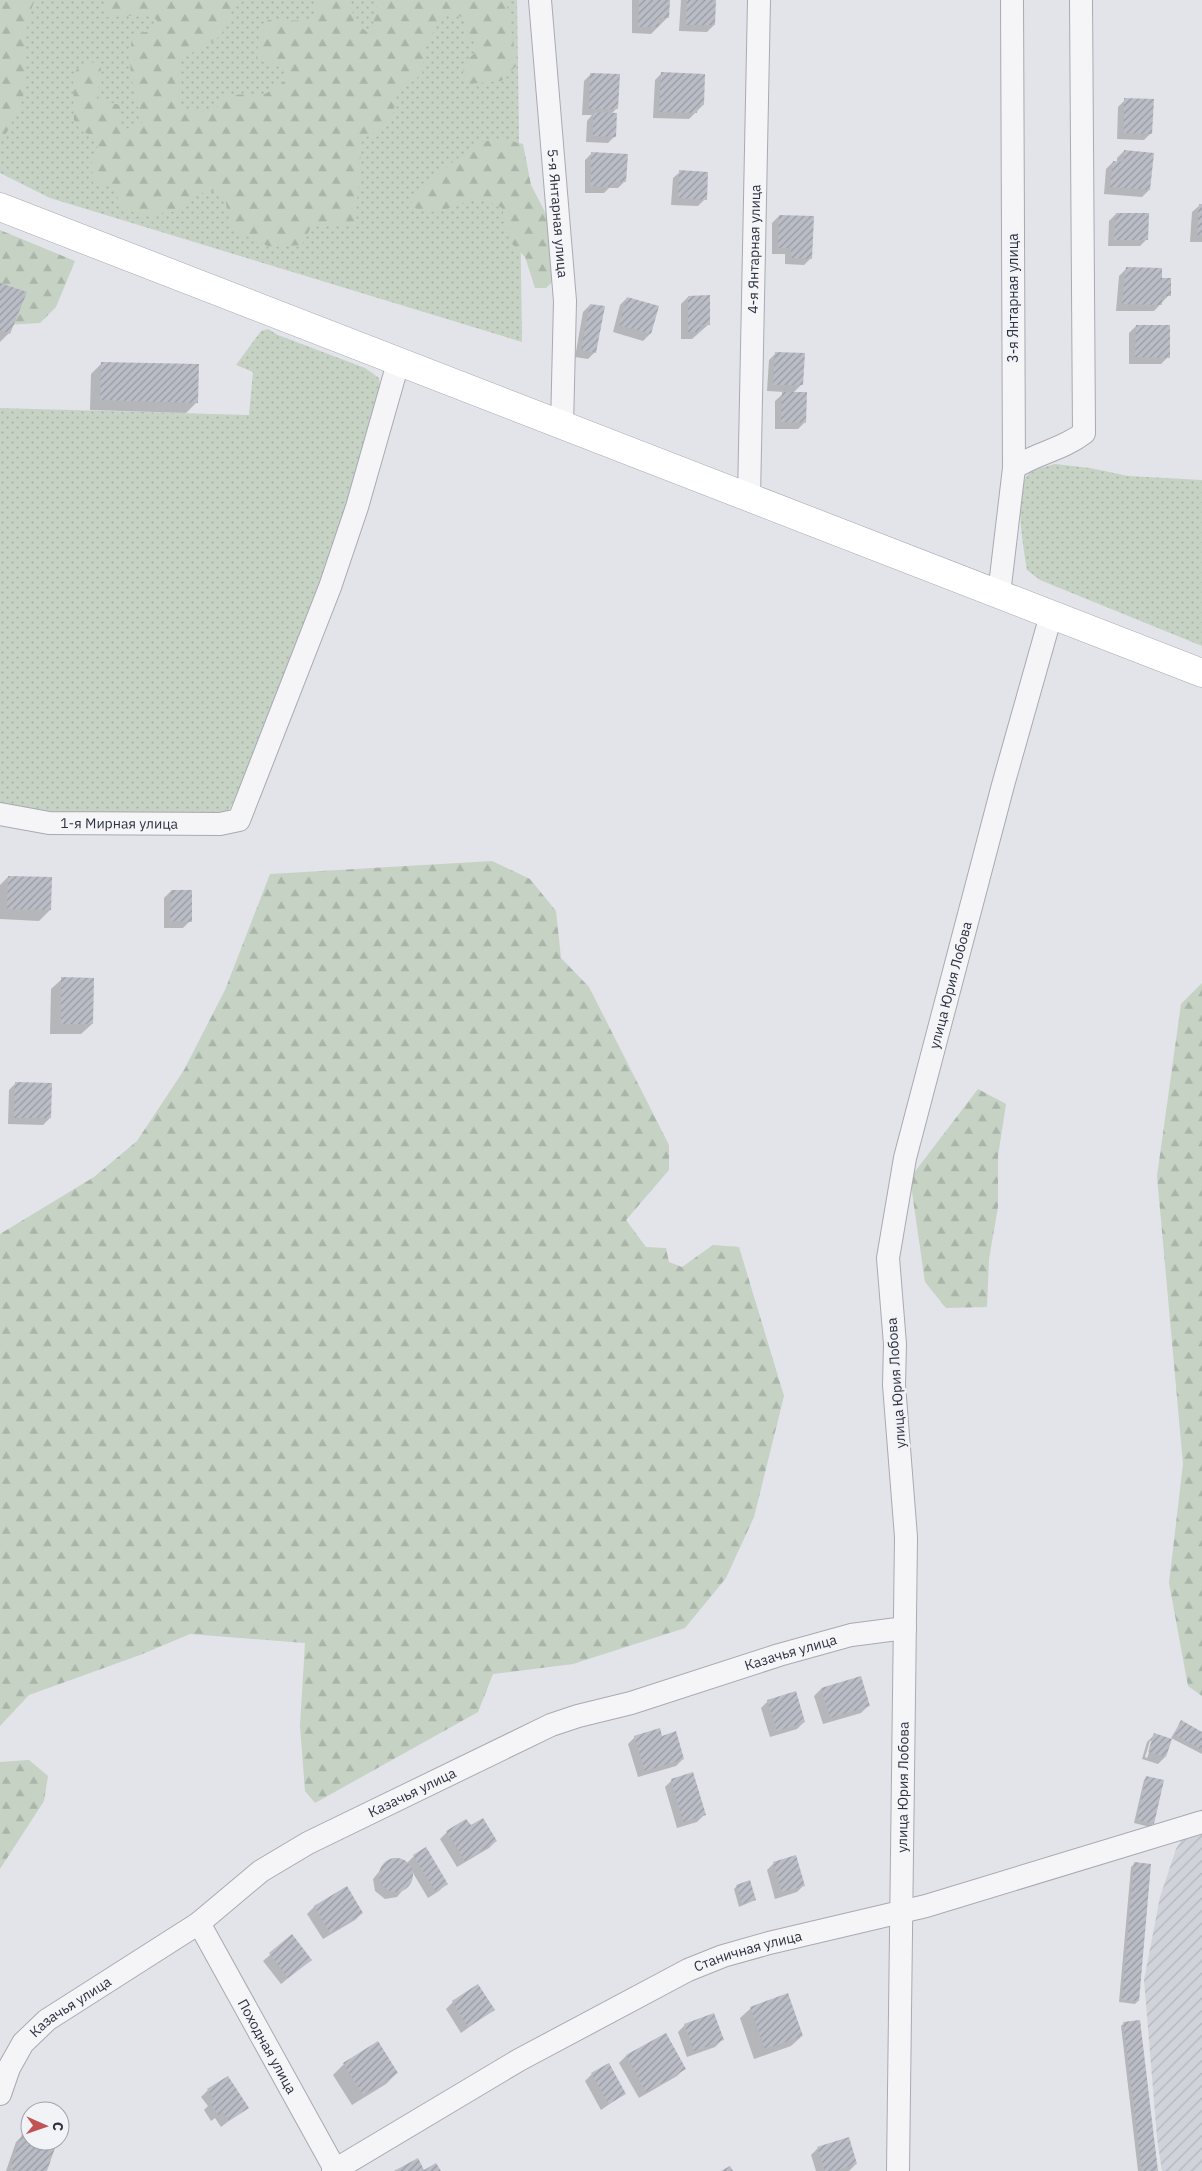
<svg xmlns="http://www.w3.org/2000/svg" width="1202" height="2171" viewBox="0 0 1202 2171" font-family="'IBM Plex Sans',sans-serif">
	<defs>
		<pattern id="industrial-furrows" width="10" height="10" patternUnits="userSpaceOnUse" patternTransform="scale(1.25)"><rect width="10" height="10" fill="#d1d3db"/><path d="M-1 1l2-2M0 10L10 0M9 11l2-2" fill="none" stroke="#b4b5bd"/></pattern>
		<pattern id="grass-dots" width="8" height="8" patternUnits="userSpaceOnUse" patternTransform="scale(1.25)"><rect width="8" height="8" fill="#c6d2c4"/><path d="M2 2h.1M6 6h.1" fill="none" stroke="#aab5a9" stroke-width="1.8" stroke-linecap="round"/></pattern>
		<pattern id="forest-firs" width="22" height="20" patternUnits="userSpaceOnUse" patternTransform="scale(1.25)"><rect width="22" height="20" fill="#c6d2c4"/><path d="M5 1l3.5 6h-7zM16 11l3.5 6h-7z" fill="#aab5a9"/></pattern>
		<pattern id="building-hatch" width="6" height="6" patternUnits="userSpaceOnUse" patternTransform="scale(1.25)"><rect width="6" height="6" fill="#babdc6"/><path d="M-1 1l2-2M0 6l6-6M5 7l2-2" fill="none" stroke="#979aa2"/></pattern>
	</defs>
	<rect width="100%" height="100%" fill="#e2e4e9"/>
	<path fill="url(#industrial-furrows)" d="M 1202,1808 L 1202,2171 L 1162,2171 L 1157,2138 L 1144,1980 L 1160,1897 L 1176,1849 Z"/>
	<g fill="url(#grass-dots)">
		<path d="M 0,0 L 517,0 L 522,342 L 50,198 L 0,173 Z"/>
		<path d="M 268,329 L 278,335 L 365,368 L 379,378 L 381,402 L 350,509 L 245,778 L 228,812 L 202,817 L 76,815 L 0,805 L 0,408 L 249,415 L 253,372 L 236,365 L 261,331 Z"/>
		<path d="M 1055,464 L 1090,468 L 1128,476 L 1202,480 L 1202,646 L 1040,580 L 1027,570 C 1024,550 1011,483 1032,471 C 1038,468 1048,466 1055,464 Z"/>
	</g>
	<g fill="url(#forest-firs)">
		<path d="M 0,0 L 35,0 C 21,30 27,60 24,91 C 23,105 12,122 6,134 L 0,137 Z"/>
		<path d="M 114,0 L 248,0 L 235,4 L 221,36 L 181,59 L 178,105 C 191,113 207,114 219,106 L 221,95 L 265,94 L 285,81 L 287,70 L 278,65 L 256,60 L 261,28 L 268,20 L 312,21 L 318,0 L 351,0 L 354,22 L 371,35 L 378,0 L 506,0 L 517,65 L 501,81 L 468,84 L 463,74 L 464,62 L 474,54 L 476,42 L 466,39 L 465,17 L 444,15 L 426,44 L 422,74 L 397,94 L 391,124 L 362,139 L 355,225 L 312,225 L 302,245 L 270,247 L 231,229 L 225,198 L 216,191 L 195,194 L 182,211 L 140,215 L 120,206 L 114,186 L 93,185 L 92,162 L 100,140 L 80,130 L 74,120 L 73,74 L 81,65 L 92,62 L 101,68 L 97,99 L 120,105 L 122,126 L 132,130 L 142,123 C 135,94 125,65 133,35 L 154,30 L 157,20 L 148,15 L 106,17 L 105,6 Z"/>
		<path d="M 501,138 L 523,144 L 531,185 L 558,237 L 553,281 L 546,288 L 535,288 L 525,257 L 510,242 L 502,208 C 470,189 461,209 431,212 C 425,212 418,209 412,207 L 412,195 L 477,143 Z"/>
		<path d="M 0,230 L 75,261 L 56,307 L 40,323 L 6,325 L 0,321 Z"/>
		<path d="M 492,861 L 530,879 L 556,911 L 561,958 L 589,987 L 669,1145 L 669,1170 L 626,1220 L 646,1247 L 666,1248 L 669,1262 L 682,1267 L 713,1245 L 739,1247 L 784,1396 L 754,1517 L 726,1578 L 685,1628 L 573,1664 L 493,1674 L 478,1712 L 315,1803 L 305,1791 L 300,1726 L 305,1643 L 190,1634 L 140,1655 L 29,1695 L 0,1726 L 0,1234 L 94,1177 L 137,1141 L 184,1070 L 225,990 L 270,874 Z"/>
		<path d="M 1202,983 L 1202,1696 L 1188,1686 L 1169,1583 L 1183,1464 L 1157,1176 L 1181,1004 Z"/>
		<path d="M 978,1089 L 1006,1104 L 998,1156 L 998,1207 L 989,1259 L 987,1307 L 946,1308 L 925,1282 L 910,1178 Z"/>
		<path d="M 29,1760 L 48,1776 L 44,1801 L 0,1869 L 0,1762 Z"/>
	</g>
	<g fill="#0003" fill-rule="evenodd">
		<path d="M 632,0 L 668,0 L 667,18 L 651,34 L 632,33 Z"/>
		<path d="M 681,0 L 715,0 L 714,25 L 707,32 L 679,31 Z"/>
		<path d="M 662,73 L 703,105 L 689,119 L 653,118 L 655,80 Z"/>
		<path d="M 591,74 L 617,108 L 611,114 L 615,136 L 608,143 L 586,142 L 587,121 L 592,115 L 582,115 L 584,81 Z"/>
		<path d="M 1125,100 L 1151,133 L 1144,140 L 1117,139 L 1118,107 Z"/>
		<path d="M 1124,151 L 1149,190 L 1142,197 L 1104,194 L 1106,169 L 1113,162 L 1117,162 L 1117,158 Z"/>
		<path d="M 592,153 L 625,181 L 618,188 L 609,188 L 604,193 L 585,193 L 585,160 Z"/>
		<path d="M 680,172 L 705,199 L 698,206 L 671,205 L 673,178 Z"/>
		<path d="M 1200,205 L 1202,205 L 1202,242 L 1190,242 L 1192,212 Z"/>
		<path d="M 1116,214 L 1147,239 L 1140,246 L 1108,246 L 1109,221 Z"/>
		<path d="M 779,216 L 811,258 L 804,265 L 785,264 L 785,254 L 772,254 L 772,223 Z"/>
		<path d="M 1126,269 L 1161,279 L 1169,295 L 1154,311 L 1116,311 L 1119,276 Z"/>
		<path d="M 0,284 L 9,333 L 0,342 Z"/>
		<path d="M 688,297 L 709,324 L 692,339 L 681,339 L 681,304 Z"/>
		<path d="M 627,298 L 650,334 L 643,341 L 613,332 L 620,305 Z"/>
		<path d="M 590,305 L 595,352 L 588,359 L 575,357 L 583,312 Z"/>
		<path d="M 1136,326 L 1168,357 L 1161,364 L 1129,364 L 1129,333 Z"/>
		<path d="M 776,353 L 801,385 L 792,394 L 805,422 L 798,429 L 775,429 L 775,401 L 785,392 L 767,391 L 769,360 Z"/>
		<path d="M 102,363 L 197,402 L 186,413 L 90,410 L 91,374 Z"/>
		<path d="M 8,877 L 50,910 L 39,921 L 0,919 L 0,885 Z"/>
		<path d="M 171,891 L 190,921 L 183,928 L 164,928 L 164,898 Z"/>
		<path d="M 62,979 L 92,1024 L 81,1034 L 50,1034 L 51,989 Z"/>
		<path d="M 16,1083 L 50,1118 L 43,1125 L 8,1124 L 9,1090 Z"/>
		<path d="M 821,1689 L 868,1706 L 861,1713 L 823,1724 L 814,1696 Z"/>
		<path d="M 768,1701 L 804,1722 L 797,1729 L 770,1737 L 761,1708 Z"/>
		<path d="M 1181,1722 L 1202,1733 L 1202,1754 L 1171,1738 Z"/>
		<path d="M 1154,1735 L 1170,1740 L 1165,1757 L 1158,1764 L 1142,1759 L 1147,1742 ZM 1150,1741 L 1153,1741 L 1147,1758 L 1145,1757 Z"/>
		<path d="M 635,1737 L 661,1737 L 683,1759 L 676,1766 L 638,1777 L 628,1744 Z"/>
		<path d="M 1147,1777 L 1163,1781 L 1153,1824 L 1150,1827 L 1134,1823 L 1144,1780 Z"/>
		<path d="M 672,1780 L 704,1815 L 697,1822 L 677,1828 L 665,1787 Z"/>
		<path d="M 470,1827 L 496,1841 L 489,1848 L 457,1867 L 440,1839 L 447,1832 Z"/>
		<path d="M 414,1856 L 446,1884 L 439,1891 L 428,1898 L 410,1868 L 412,1879 L 397,1897 L 385,1899 L 375,1891 L 373,1879 L 388,1861 L 400,1860 L 406,1864 Z"/>
		<path d="M 774,1863 L 804,1885 L 797,1892 L 775,1899 L 767,1870 Z"/>
		<path d="M 1134,1864 L 1138,2001 L 1135,2004 L 1119,2002 L 1131,1867 Z"/>
		<path d="M 737,1886 L 755,1900 L 739,1907 L 734,1889 Z"/>
		<path d="M 346,1888 L 362,1913 L 355,1920 L 323,1939 L 307,1914 L 314,1907 Z"/>
		<path d="M 292,1936 L 303,1966 L 281,1984 L 263,1961 Z"/>
		<path d="M 453,2002 L 493,2010 L 461,2033 L 446,2009 Z"/>
		<path d="M 751,2008 L 802,2036 L 791,2046 L 754,2059 L 740,2018 Z"/>
		<path d="M 1124,2023 L 1157,2171 L 1138,2171 L 1121,2026 Z"/>
		<path d="M 685,2025 L 722,2040 L 715,2047 L 687,2057 L 678,2032 Z"/>
		<path d="M 665,2034 L 684,2069 L 677,2076 L 639,2098 L 619,2063 L 626,2056 Z"/>
		<path d="M 344,2064 L 397,2073 L 386,2084 L 352,2105 L 333,2075 Z"/>
		<path d="M 592,2074 L 624,2094 L 601,2110 L 585,2081 Z"/>
		<path d="M 208,2090 L 247,2107 L 221,2127 L 215,2118 L 211,2121 L 204,2110 L 208,2106 L 201,2097 Z"/>
		<path d="M 23,2135 L 30,2138 L 30,2141 L 39,2141 L 45,2171 L 6,2171 L 16,2142 Z"/>
		<path d="M 818,2148 L 856,2164 L 849,2171 L 816,2171 L 811,2155 Z"/>
	</g>
	<g fill="url(#building-hatch)">
		<path d="M 639,0 L 670,0 L 669,18 L 659,18 L 659,27 L 638,27 Z"/>
		<path d="M 687,0 L 716,0 L 715,25 L 686,25 Z"/>
		<path d="M 661,72 L 705,74 L 704,105 L 698,105 L 697,113 L 659,112 Z"/>
		<path d="M 590,73 L 620,74 L 618,109 L 589,109 Z"/>
		<path d="M 1124,98 L 1154,99 L 1152,134 L 1124,133 Z"/>
		<path d="M 593,112 L 617,113 L 616,137 L 593,136 Z"/>
		<path d="M 1124,150 L 1154,153 L 1150,190 L 1110,187 L 1113,161 L 1124,162 Z"/>
		<path d="M 591,152 L 628,154 L 626,182 L 613,182 L 612,187 L 591,186 Z"/>
		<path d="M 679,170 L 708,172 L 707,200 L 678,198 Z"/>
		<path d="M 1199,204 L 1202,204 L 1202,235 L 1197,235 Z"/>
		<path d="M 1116,213 L 1149,213 L 1148,240 L 1114,240 Z"/>
		<path d="M 779,215 L 814,216 L 812,259 L 791,258 L 791,248 L 778,248 Z"/>
		<path d="M 1126,267 L 1162,268 L 1162,278 L 1171,278 L 1171,296 L 1162,296 L 1162,305 L 1122,304 Z"/>
		<path d="M 0,283 L 27,292 L 10,334 L 0,330 Z"/>
		<path d="M 710,295 L 710,325 L 701,325 L 700,332 L 688,332 L 688,296 Z"/>
		<path d="M 627,297 L 659,306 L 651,334 L 619,325 Z"/>
		<path d="M 590,304 L 605,306 L 596,353 L 581,350 Z"/>
		<path d="M 1136,325 L 1170,325 L 1170,358 L 1135,357 Z"/>
		<path d="M 775,352 L 805,353 L 803,385 L 773,385 Z"/>
		<path d="M 101,362 L 199,364 L 198,403 L 100,400 Z"/>
		<path d="M 782,392 L 807,392 L 806,423 L 781,422 Z"/>
		<path d="M 8,876 L 52,877 L 51,910 L 7,909 Z"/>
		<path d="M 171,890 L 192,890 L 192,922 L 170,921 Z"/>
		<path d="M 61,977 L 94,978 L 93,1024 L 61,1024 Z"/>
		<path d="M 15,1082 L 52,1083 L 51,1118 L 14,1118 Z"/>
		<path d="M 861,1676 L 870,1706 L 830,1718 L 821,1688 Z"/>
		<path d="M 796,1691 L 805,1722 L 777,1731 L 767,1700 Z"/>
		<path d="M 1181,1720 L 1202,1732 L 1202,1750 L 1174,1734 Z"/>
		<path d="M 660,1728 L 662,1736 L 676,1731 L 684,1759 L 645,1771 L 634,1736 Z"/>
		<path d="M 1154,1733 L 1172,1739 L 1166,1757 L 1148,1752 Z"/>
		<path d="M 693,1772 L 706,1815 L 683,1822 L 671,1779 Z"/>
		<path d="M 1146,1776 L 1164,1780 L 1154,1824 L 1137,1820 Z"/>
		<path d="M 483,1818 L 497,1841 L 465,1861 L 446,1831 L 466,1819 L 471,1825 Z"/>
		<path d="M 426,1847 L 448,1884 L 436,1892 L 413,1855 Z"/>
		<path d="M 796,1855 L 805,1886 L 782,1892 L 773,1862 Z"/>
		<circle cx="396" cy="1875" r="17"/>
		<path d="M 1134,1862 L 1151,1864 L 1139,2001 L 1122,2000 Z"/>
		<path d="M 750,1880 L 756,1900 L 742,1904 L 736,1885 Z"/>
		<path d="M 347,1886 L 363,1913 L 330,1933 L 314,1906 Z"/>
		<path d="M 292,1934 L 312,1960 L 288,1978 L 269,1953 Z"/>
		<path d="M 478,1984 L 495,2010 L 468,2027 L 452,2001 Z"/>
		<path d="M 788,1993 L 803,2036 L 765,2049 L 750,2007 Z"/>
		<path d="M 714,2013 L 724,2040 L 694,2051 L 684,2024 Z"/>
		<path d="M 1140,2020 L 1158,2171 L 1142,2171 L 1123,2022 Z"/>
		<path d="M 666,2033 L 686,2069 L 646,2092 L 626,2055 Z"/>
		<path d="M 378,2041 L 398,2073 L 363,2095 L 343,2063 Z"/>
		<path d="M 609,2063 L 626,2094 L 609,2104 L 591,2073 Z"/>
		<path d="M 228,2076 L 249,2108 L 229,2121 L 223,2112 L 218,2115 L 210,2102 L 214,2099 L 207,2089 Z"/>
		<path d="M 22,2134 L 30,2136 L 30,2141 L 43,2141 L 56,2145 L 47,2171 L 17,2171 L 10,2168 Z"/>
		<path d="M 849,2137 L 857,2164 L 836,2171 L 825,2171 L 817,2147 Z"/>
		<path d="M 418,2158 L 424,2170 L 436,2163 L 441,2171 L 394,2171 Z"/>
		<path d="M 730,2166 L 733,2171 L 721,2171 Z"/>
	</g>
	<g fill="none" stroke-linecap="round" stroke-linejoin="round">
		<defs>
			<g id="minor">
				<path id="s1" d="M 540,0 L 565,301 L 562,426"/>
				<path d="M 1014,468 C 1036,453 1062,450 1084,433 L 1081,0"/>
				<path id="s2" d="M 749,498 L 759,0"/>
				<path d="M 999,594 L 1014,468 L 1012,0"/>
				<path id="s3" d="M 0,814 L 49,823 L 220,824 L 239,820 L 330,587 L 357,507 L 398,363"/>
				<path id="s4" d="M 199,1923 L 336,2171"/>
				<path id="s5" d="M 0,2094 L 9,2068 L 23,2043 L 47,2020 L 199,1923 L 261,1871 L 308,1843 L 551,1725 L 578,1716 L 631,1703 L 779,1655 L 851,1635 L 905,1628"/>
				<path id="s6" d="M 333,2171 L 519,2060 L 688,1970 L 723,1956 L 769,1943 L 926,1906 L 1202,1822"/>
				<path id="s7" d="M 898,2171 L 906,1537 L 894,1385 L 895,1344 L 888,1258 L 905,1158 L 1003,785 L 1051,615"/>
			</g>
			<path id="major" d="M 0,207 L 1202,673"/>
		</defs>
		<use href="#minor" stroke="#a8aab3" stroke-width="24"/>
		<use href="#major" stroke="#a3a7b4" stroke-width="29"/>
		<use href="#minor" stroke="#f5f5f8" stroke-width="22"/>
		<use href="#major" stroke="#fff" stroke-width="28"/>
	</g>
	<g text-anchor="middle" dominant-baseline="central" stroke-width="5" stroke-linejoin="round" paint-order="stroke">
		<g font-size="14" fill="#2c3040" stroke="#f2f3f7">
			<text stroke="none"><textPath href="#s1" startOffset="214">5-я Янтарная улица</textPath></text>
			<text stroke="none"><textPath href="#s2" startOffset="249">4-я Янтарная улица</textPath></text>
			<text transform="translate(1013 298) rotate(-90)">3-я Янтарная улица</text>
			<text stroke="none"><textPath href="#s3" startOffset="120">1-я Мирная улица</textPath></text>
			<text stroke="none"><textPath href="#s7" startOffset="1194">улица Юрия Лобова</textPath></text>
			<text transform="translate(896 1383) rotate(-94)">улица Юрия Лобова</text>
			<text stroke="none"><textPath href="#s5" startOffset="926">Казачья улица</textPath></text>
			<text stroke="none"><textPath href="#s7" startOffset="384">улица Юрия Лобова</textPath></text>
			<text stroke="none"><textPath href="#s5" startOffset="521">Казачья улица</textPath></text>
			<text stroke="none"><textPath href="#s6" startOffset="471">Станичная улица</textPath></text>
			<text stroke="none"><textPath href="#s5" startOffset="116">Казачья улица</textPath></text>
			<text stroke="none"><textPath href="#s4" startOffset="141">Походная улица</textPath></text>
		</g>
	</g>
	<g transform="translate(45 2126) rotate(92)"><circle r="24" fill="#f2f3f7" stroke="#a3a5ae"/>
	<path d="M0-4L9 19L0 12L-9 19Z" fill="#c25355"/>
	<text y="-8" font-size="14" font-weight="bold" text-anchor="middle" fill="#2c3040">С</text>
	</g>
</svg>
